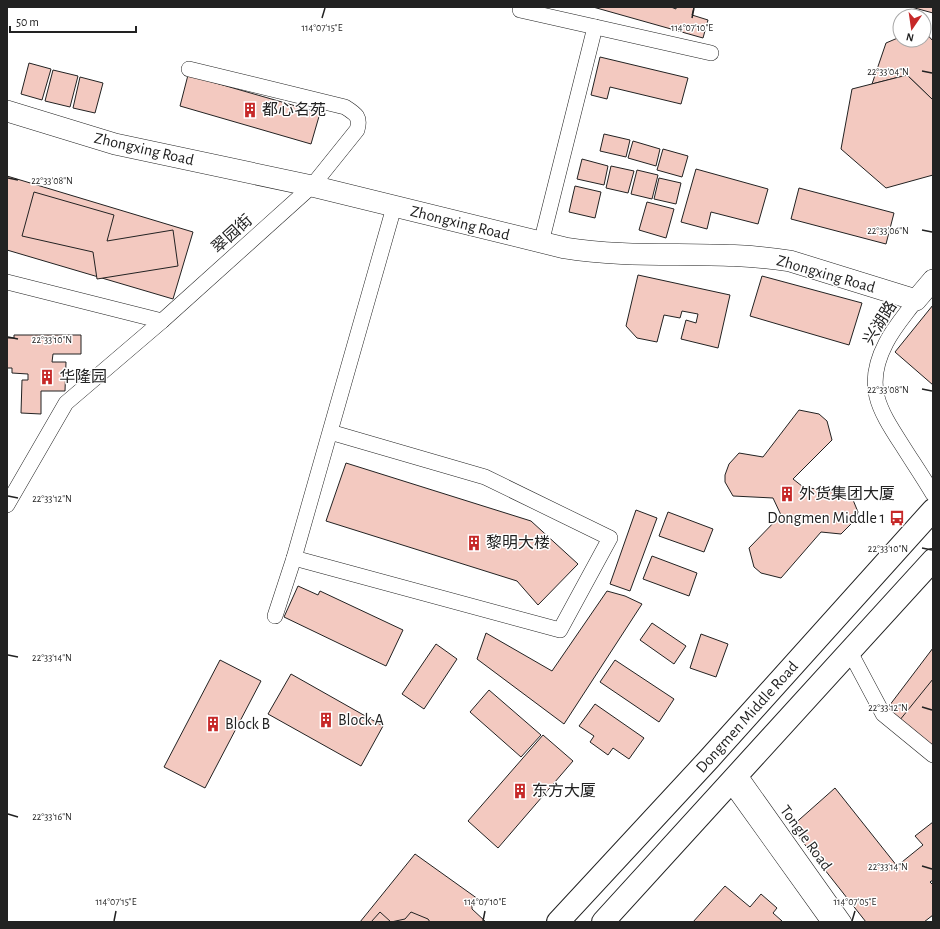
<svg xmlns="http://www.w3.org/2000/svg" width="940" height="929" viewBox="0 0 940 929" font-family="'Alegreya Sans','Noto Sans SC',sans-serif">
	<rect width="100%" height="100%" fill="#fff"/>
	<g fill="#f3c9c0" stroke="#222">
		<path d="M 593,7 L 671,7 L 676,9 L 676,7 L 694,7 L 692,15 L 708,20 L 703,38 Z"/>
		<path d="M 911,7 L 933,7 L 933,13 Z"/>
		<path d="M 924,31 L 933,41 L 933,100 L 907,75 L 872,84 L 886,43 L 900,37 L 900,40 L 924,40 Z"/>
		<path d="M 600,57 L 688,78 L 681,104 L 610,87 L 607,99 L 591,95 Z"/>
		<path d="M 29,63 L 51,69 L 42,100 L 21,94 Z"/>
		<path d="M 53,70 L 78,76 L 70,107 L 45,101 Z"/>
		<path d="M 188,75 L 320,113 L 311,144 L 180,106 Z"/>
		<path d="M 907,75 L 933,100 L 933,175 L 886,188 L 841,149 L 852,89 Z"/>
		<path d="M 80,77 L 103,83 L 95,113 L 73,108 Z"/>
		<path d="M 604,134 L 630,140 L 626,157 L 600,151 Z"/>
		<path d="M 633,141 L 660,149 L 656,166 L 628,158 Z"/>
		<path d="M 663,149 L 688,156 L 682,177 L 657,170 Z"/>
		<path d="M 582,159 L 608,166 L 604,185 L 577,179 Z"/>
		<path d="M 611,166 L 634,171 L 628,193 L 606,188 Z"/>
		<path d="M 696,169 L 768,189 L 758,224 L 711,212 L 707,229 L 681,222 Z"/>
		<path d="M 637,170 L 658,175 L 652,199 L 631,194 Z"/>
		<path d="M 7,176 L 193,232 L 173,299 L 7,250 Z"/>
		<path d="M 659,178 L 681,183 L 676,204 L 654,199 Z"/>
		<path d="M 575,186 L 601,192 L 595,218 L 569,212 Z"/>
		<path d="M 799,188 L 894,213 L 886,244 L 791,219 Z"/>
		<path d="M 34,192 L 114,215 L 107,241 L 173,230 L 178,266 L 97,279 L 93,252 L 22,236 Z"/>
		<path d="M 647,202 L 674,209 L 666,238 L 639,230 Z"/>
		<path d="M 638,275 L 730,295 L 718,348 L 681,339 L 686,320 L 696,323 L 698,314 L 682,311 L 680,318 L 664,315 L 657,342 L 637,338 L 626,326 Z"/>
		<path d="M 762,276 L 862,303 L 849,345 L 750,316 Z"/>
		<path d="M 933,305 L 933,385 L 895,352 Z"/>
		<path d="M 14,335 L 81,335 L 81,354 L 53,354 L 52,362 L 66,362 L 65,391 L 41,391 L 41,414 L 21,413 L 22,380 L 28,380 L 28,374 L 12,373 L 12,368 L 7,368 L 7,338 L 14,338 Z"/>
		<path d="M 799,410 L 819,414 L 827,421 L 832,440 L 793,479 L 807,490 L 810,488 L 851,495 L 858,512 L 854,521 L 841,534 L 821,532 L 781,578 L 761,573 L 754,567 L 749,548 L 781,515 L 773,498 L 733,496 L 725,482 L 725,475 L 729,464 L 739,453 L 763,457 Z"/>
		<path d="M 346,463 L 531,521 L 578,564 L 538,605 L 517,581 L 326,521 Z"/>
		<path d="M 636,510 L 657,518 L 630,591 L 610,584 Z"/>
		<path d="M 668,512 L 713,529 L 704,552 L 659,536 Z"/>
		<path d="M 652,556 L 697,573 L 689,596 L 643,579 Z"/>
		<path d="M 298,586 L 318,595 L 320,591 L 403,630 L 386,666 L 284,617 Z"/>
		<path d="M 607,591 L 625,596 L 642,604 L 564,724 L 477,659 L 486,633 L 552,671 Z"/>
		<path d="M 652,623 L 686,646 L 674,664 L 640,640 Z"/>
		<path d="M 701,634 L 728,644 L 716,677 L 690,668 Z"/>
		<path d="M 436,644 L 457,659 L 424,709 L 402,694 Z"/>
		<path d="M 933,648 L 933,755 L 883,714 Z"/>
		<path d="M 220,660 L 261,681 L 205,788 L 164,767 Z"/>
		<path d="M 615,660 L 674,699 L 659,722 L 600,682 Z"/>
		<path d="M 291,674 L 383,726 L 361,766 L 268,714 Z"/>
		<path d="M 933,679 L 933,749 L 895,726 Z"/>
		<path d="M 489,690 L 541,735 L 521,757 L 470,712 Z"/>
		<path d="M 595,704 L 644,738 L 629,759 L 613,748 L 608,755 L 590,742 L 594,736 L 579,726 Z"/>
		<path d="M 543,735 L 573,761 L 498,848 L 468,821 Z"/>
		<path d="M 835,788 L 897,866 L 923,845 L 915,836 L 933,822 L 933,880 L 930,882 L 933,885 L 933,915 L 924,922 L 866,922 L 791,827 Z"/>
		<path d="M 415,854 L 478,899 L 472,902 L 472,909 L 486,922 L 360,922 Z"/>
		<path d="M 725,886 L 750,907 L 761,894 L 777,908 L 773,913 L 782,921 L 781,922 L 693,922 Z"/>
		<path d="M 380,912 L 391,922 L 405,919 L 411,912 L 428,919 L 430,922 L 371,922 Z"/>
	</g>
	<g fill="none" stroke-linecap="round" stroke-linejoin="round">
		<defs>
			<g id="street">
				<path d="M 520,10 L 711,53"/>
				<path d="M 541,243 L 595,27"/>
				<path d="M 7,282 L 162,321"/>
				<path d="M 916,300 C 906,314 894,327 886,343 C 864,385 878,408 902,445 C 912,461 923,477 933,494"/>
				<path d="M 330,432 L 485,477 L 610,538 L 560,630 L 294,558 L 394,207"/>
				<path d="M 7,505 L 66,403 L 162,321 L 312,186 L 357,130 C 361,117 356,114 345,107 L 189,69"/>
				<path d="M 275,616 L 294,558"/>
				<path d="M 850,652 L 883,714 L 933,755"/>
				<path d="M 739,774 L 844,922"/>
				<path d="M 730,784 L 829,922"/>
			</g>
			<path id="secondary" d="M 7,111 L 115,144 L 312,186 L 565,248 C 640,260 716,249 790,261 L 916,300 L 933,280"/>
			<g id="highway">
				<path d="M 558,922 L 709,759 L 933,510"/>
				<path d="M 603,922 L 933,560"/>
			</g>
		</defs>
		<use href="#street" stroke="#222" stroke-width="16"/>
		<use href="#secondary" stroke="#222" stroke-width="22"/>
		<use href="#highway" stroke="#222" stroke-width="24"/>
		<use href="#street" stroke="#fff" stroke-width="15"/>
		<use href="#secondary" stroke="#fff" stroke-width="21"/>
		<use href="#highway" stroke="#fff" stroke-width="22"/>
	</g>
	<path fill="none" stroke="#222" stroke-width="1.5" d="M 322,18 L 325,8M 692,18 L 694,8M 922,71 L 932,73M 8,178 L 18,180M 922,230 L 932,232M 8,337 L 18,339M 922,389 L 932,391M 8,496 L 18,498M 922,548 L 932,550M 8,655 L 18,657M 922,707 L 932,710M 8,814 L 18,817M 922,866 L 932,869M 114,921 L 116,911M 483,921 L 485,911M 852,921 L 855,911"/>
	<defs>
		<symbol id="building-bare" viewBox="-9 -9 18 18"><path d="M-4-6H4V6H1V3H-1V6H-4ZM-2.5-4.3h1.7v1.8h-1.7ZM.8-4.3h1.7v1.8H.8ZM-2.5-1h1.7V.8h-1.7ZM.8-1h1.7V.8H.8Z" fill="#c62828" stroke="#fff" stroke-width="2.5" paint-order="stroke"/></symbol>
		<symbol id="bus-bare" viewBox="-9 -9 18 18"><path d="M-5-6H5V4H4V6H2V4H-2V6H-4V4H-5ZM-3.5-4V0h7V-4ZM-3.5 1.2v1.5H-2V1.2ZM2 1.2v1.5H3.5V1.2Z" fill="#c62828" stroke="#fff" stroke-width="2.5" paint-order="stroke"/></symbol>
	</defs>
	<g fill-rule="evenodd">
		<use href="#building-bare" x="239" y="99" width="22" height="22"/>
		<use href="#building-bare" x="36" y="366" width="22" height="22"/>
		<use href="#building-bare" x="776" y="483" width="22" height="22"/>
		<use href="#bus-bare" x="886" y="507" width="22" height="22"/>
		<use href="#building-bare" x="463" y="532" width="22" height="22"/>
		<use href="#building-bare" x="315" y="709" width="22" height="22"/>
		<use href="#building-bare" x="202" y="713" width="22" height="22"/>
		<use href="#building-bare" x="509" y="780" width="22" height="22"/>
	</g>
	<g text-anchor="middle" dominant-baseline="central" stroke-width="3" stroke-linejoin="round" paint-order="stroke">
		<g font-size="16" fill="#222" stroke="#fff" text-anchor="start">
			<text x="262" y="110">都心名苑</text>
			<text x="59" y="377">华隆园</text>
			<text x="799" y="494">外货集团大厦</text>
			<text x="885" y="518" text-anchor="end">Dongmen Middle 1</text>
			<text x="486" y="543">黎明大楼</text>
			<text x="338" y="720">Block A</text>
			<text x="225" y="724">Block B</text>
			<text x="532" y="791">东方大厦</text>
		</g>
		<g font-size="16" fill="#222" stroke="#fff">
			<text transform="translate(144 149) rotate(13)">Zhongxing Road</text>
			<text transform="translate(460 223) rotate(14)">Zhongxing Road</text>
			<text transform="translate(232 234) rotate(-42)">翠园街</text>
			<text transform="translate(826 274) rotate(16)">Zhongxing Road</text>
			<text transform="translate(880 323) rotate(-58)">兴湖路</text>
			<text transform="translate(747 717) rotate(-48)">Dongmen Middle Road</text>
			<text transform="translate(806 838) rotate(54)">Tongle Road</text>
		</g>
	</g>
	<g font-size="10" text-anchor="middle" fill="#222" stroke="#fff" stroke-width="3" stroke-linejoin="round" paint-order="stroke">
		<text x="322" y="31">114°07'15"E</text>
		<text x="692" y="31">114°07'10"E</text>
		<text x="888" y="75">22°33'04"N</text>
		<text x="52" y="184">22°33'08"N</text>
		<text x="888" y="234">22°33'06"N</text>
		<text x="52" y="343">22°33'10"N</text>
		<text x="888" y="393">22°33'08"N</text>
		<text x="52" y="502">22°33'12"N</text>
		<text x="888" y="552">22°33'10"N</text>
		<text x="52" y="661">22°33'14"N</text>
		<text x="888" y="711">22°33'12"N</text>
		<text x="52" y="820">22°33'16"N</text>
		<text x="888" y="870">22°33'14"N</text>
		<text x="116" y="905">114°07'15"E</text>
		<text x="485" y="905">114°07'10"E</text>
		<text x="855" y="905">114°07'05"E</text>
	</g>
	<rect width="940" height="929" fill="none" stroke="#222222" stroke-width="16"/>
	<g transform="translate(912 28) rotate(193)"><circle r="19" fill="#ffffff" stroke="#a7a7a7"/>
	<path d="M0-3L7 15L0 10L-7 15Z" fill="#c62828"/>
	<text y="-6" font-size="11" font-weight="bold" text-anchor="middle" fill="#222222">N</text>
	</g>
	<path d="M10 26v6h126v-6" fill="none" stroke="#222222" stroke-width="2"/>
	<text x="16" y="26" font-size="12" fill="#222222" stroke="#ffffff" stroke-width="3" paint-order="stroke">50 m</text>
</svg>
